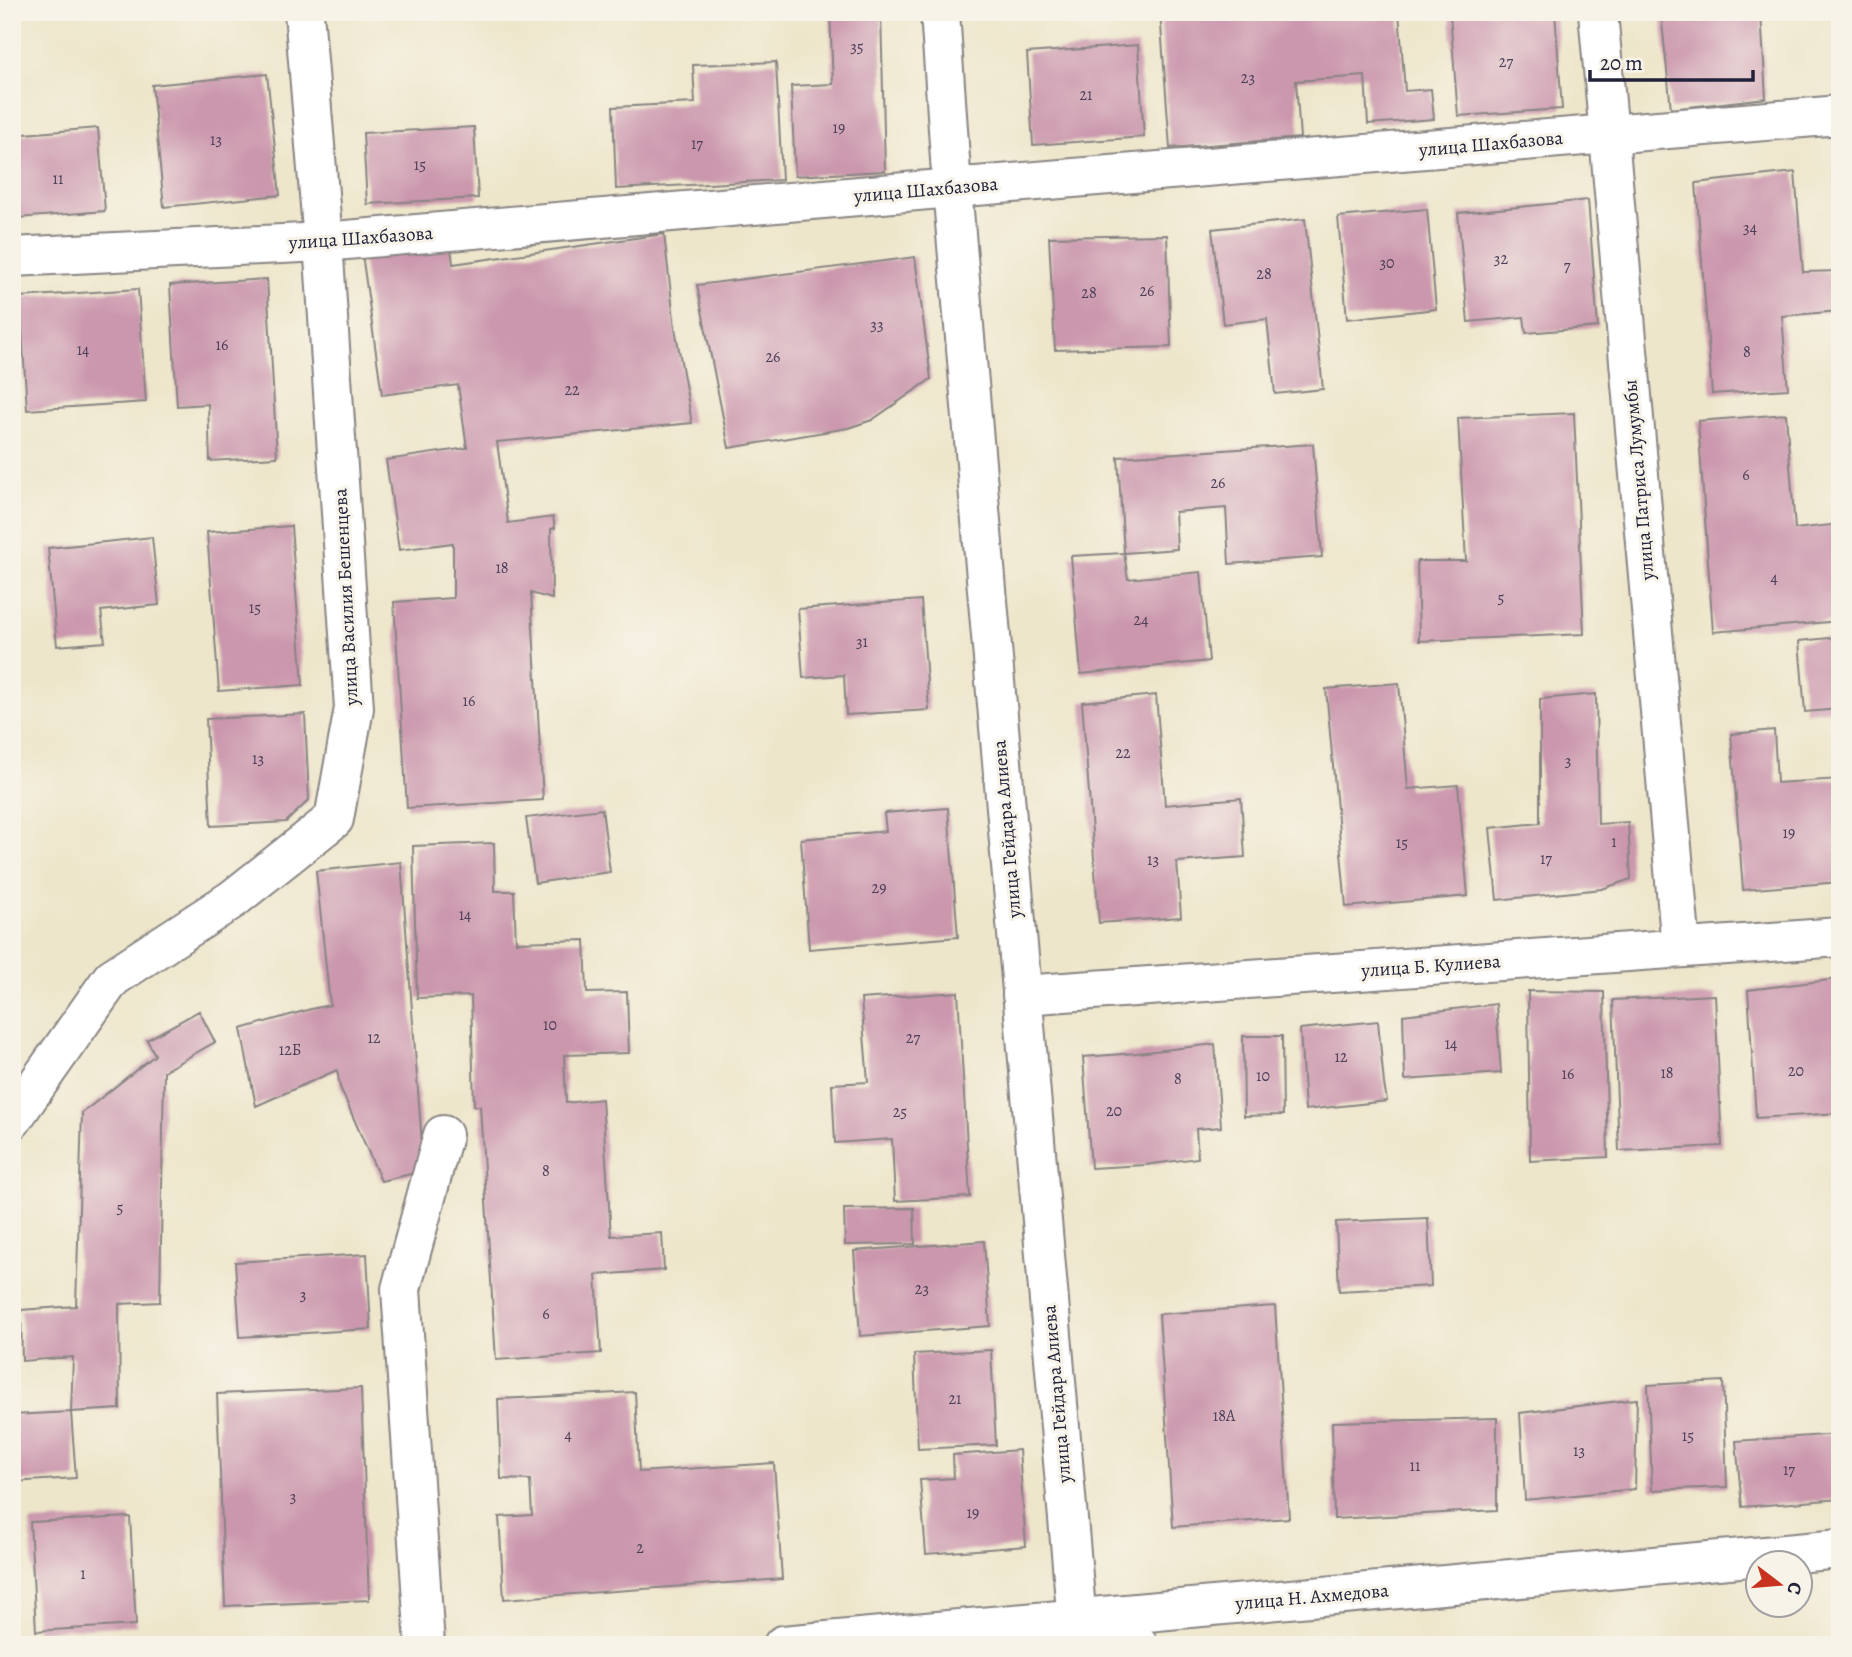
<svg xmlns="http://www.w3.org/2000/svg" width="1852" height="1657" viewBox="0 0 1852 1657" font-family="Alegreya,serif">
	<rect width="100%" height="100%" fill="#f7f3e8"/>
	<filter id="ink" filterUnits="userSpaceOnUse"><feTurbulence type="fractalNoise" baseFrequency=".0143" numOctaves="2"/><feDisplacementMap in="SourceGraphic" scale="14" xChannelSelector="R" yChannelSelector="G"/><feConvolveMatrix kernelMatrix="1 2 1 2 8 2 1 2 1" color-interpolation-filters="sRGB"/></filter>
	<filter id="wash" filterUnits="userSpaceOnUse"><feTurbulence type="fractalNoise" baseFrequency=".00686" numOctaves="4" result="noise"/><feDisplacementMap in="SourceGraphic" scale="28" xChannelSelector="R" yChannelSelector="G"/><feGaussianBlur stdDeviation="1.57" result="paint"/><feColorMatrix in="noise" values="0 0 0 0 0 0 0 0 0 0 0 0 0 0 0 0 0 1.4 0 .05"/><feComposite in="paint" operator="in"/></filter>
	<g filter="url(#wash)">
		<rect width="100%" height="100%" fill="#eee6cb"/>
		<g id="blocks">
			<g fill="#cb97ad">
				<path d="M 830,12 L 881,12 L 885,171 L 795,176 L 791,86 L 833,84 Z"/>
				<path d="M 1160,12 L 1216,12 L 1217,16 L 1236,15 L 1236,12 L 1399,12 L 1405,91 L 1431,89 L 1434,119 L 1368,124 L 1365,76 L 1296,81 L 1300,138 L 1170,148 Z"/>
				<path d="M 1480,12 L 1555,12 L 1562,109 L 1458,116 L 1450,14 Z"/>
				<path d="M 1661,12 L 1761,12 L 1766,98 L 1671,109 Z"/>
				<path d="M 1834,12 L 1840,12 L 1840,61 L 1838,61 Z"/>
				<path d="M 1138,45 L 1144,137 L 1033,145 L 1027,53 Z"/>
				<path d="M 776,62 L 782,180 L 616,189 L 613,107 L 695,103 L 693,65 Z"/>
				<path d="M 267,74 L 280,195 L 164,207 L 152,85 Z"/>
				<path d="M 474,127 L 478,198 L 367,204 L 363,133 Z"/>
				<path d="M 98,128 L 105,211 L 18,218 L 12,135 Z"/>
				<path d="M 1840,164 L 1840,210 L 1838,210 L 1834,165 Z"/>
				<path d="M 1795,172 L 1803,272 L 1840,271 L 1840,311 L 1782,316 L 1788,389 L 1712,394 L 1696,183 Z"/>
				<path d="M 1588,200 L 1598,327 L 1526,333 L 1524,317 L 1468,322 L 1458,213 Z"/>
				<path d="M 1427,209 L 1436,309 L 1347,319 L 1338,217 Z"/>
				<path d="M 1305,219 L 1323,389 L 1275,394 L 1267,319 L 1223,324 L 1212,229 Z"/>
				<path d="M 664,234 L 675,328 L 692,423 L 497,442 L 508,523 L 553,517 L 555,528 L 551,529 L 552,599 L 531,593 L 543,800 L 407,808 L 394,602 L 453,598 L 453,543 L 399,550 L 386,460 L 467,448 L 458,385 L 382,395 L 362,254 L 450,241 L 453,264 Z"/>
				<path d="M 1167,235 L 1171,347 L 1055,350 L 1049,237 Z"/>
				<path d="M 915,257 L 931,379 L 872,420 L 848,428 L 729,448 L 697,285 Z"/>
				<path d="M 267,279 L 277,457 L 210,461 L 208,404 L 177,406 L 170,285 Z"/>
				<path d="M 138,289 L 146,402 L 27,410 L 20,297 Z"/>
				<path d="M 1574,413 L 1584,634 L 1419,641 L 1417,561 L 1466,561 L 1458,418 Z"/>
				<path d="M 1786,414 L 1795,529 L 1840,524 L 1840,621 L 1713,632 L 1698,421 Z"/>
				<path d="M 1313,444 L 1322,557 L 1229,564 L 1226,508 L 1175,512 L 1177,549 L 1124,553 L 1118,457 Z"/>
				<path d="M 291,526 L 303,685 L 219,691 L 207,532 Z"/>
				<path d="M 152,537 L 159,605 L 101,611 L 105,642 L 57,646 L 48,548 Z"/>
				<path d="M 1124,553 L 1128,579 L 1201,572 L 1209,661 L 1081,674 L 1071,556 Z"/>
				<path d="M 921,600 L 929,710 L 846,715 L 844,675 L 803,678 L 798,609 Z"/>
				<path d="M 1840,637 L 1840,709 L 1805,712 L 1799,641 Z"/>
				<path d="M 1399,683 L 1408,789 L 1458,785 L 1468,896 L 1346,907 L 1326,689 Z"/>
				<path d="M 1596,694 L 1598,824 L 1628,822 L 1631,879 L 1602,889 L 1497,900 L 1490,828 L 1540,823 L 1540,699 Z"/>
				<path d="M 1156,695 L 1165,805 L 1241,798 L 1245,857 L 1177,862 L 1181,917 L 1099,923 L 1082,702 Z"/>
				<path d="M 305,714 L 309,800 L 286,822 L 211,826 L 206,719 Z"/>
				<path d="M 1774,730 L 1777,783 L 1840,779 L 1840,882 L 1743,890 L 1731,734 Z"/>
				<path d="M 948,808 L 958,937 L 809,949 L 801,839 L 886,831 L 884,813 Z"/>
				<path d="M 602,809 L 610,872 L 535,883 L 526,818 Z"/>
				<path d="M 494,843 L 495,891 L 514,891 L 516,942 L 585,940 L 587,993 L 627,992 L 629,1053 L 564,1055 L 566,1103 L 602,1099 L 611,1236 L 662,1233 L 664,1270 L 596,1275 L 601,1353 L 496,1360 L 480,1106 L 474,1106 L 471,996 L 417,998 L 413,846 Z"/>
				<path d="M 401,862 L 424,1171 L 381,1181 L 340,1087 L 337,1070 L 256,1106 L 241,1029 L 311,1009 L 330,1005 L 316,871 Z"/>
				<path d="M 1837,979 L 1840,1028 L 1840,1113 L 1756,1118 L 1748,990 Z"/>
				<path d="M 1528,991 L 1604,992 L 1608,1157 L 1530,1161 Z"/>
				<path d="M 958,992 L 970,1197 L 895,1201 L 892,1139 L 835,1143 L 832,1084 L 868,1082 L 861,999 Z"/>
				<path d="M 1715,995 L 1722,1146 L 1619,1151 L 1613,1000 Z"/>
				<path d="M 1496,1004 L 1501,1073 L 1405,1080 L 1403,1015 Z"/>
				<path d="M 199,1011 L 215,1042 L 164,1071 L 160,1302 L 119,1304 L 120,1409 L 71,1412 L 76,1478 L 12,1482 L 12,1415 L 71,1412 L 73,1357 L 22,1361 L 21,1310 L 76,1306 L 82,1113 L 155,1055 L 147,1040 Z"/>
				<path d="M 1378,1021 L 1384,1084 L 1387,1101 L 1305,1110 L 1300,1029 Z"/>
				<path d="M 1243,1036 L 1282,1036 L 1283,1115 L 1244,1116 Z"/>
				<path d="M 1215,1044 L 1221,1127 L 1196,1129 L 1198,1158 L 1145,1165 L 1091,1168 L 1083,1057 L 1137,1053 Z"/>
				<path d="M 1835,1126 L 1840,1126 L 1840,1165 L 1838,1166 Z"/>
				<path d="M 914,1208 L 915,1244 L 845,1245 L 844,1209 Z"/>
				<path d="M 1428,1218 L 1431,1286 L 1339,1291 L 1336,1222 Z"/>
				<path d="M 984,1241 L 990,1326 L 860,1336 L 854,1251 Z"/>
				<path d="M 367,1254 L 371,1329 L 240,1337 L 235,1262 Z"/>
				<path d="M 1275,1306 L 1289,1518 L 1173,1527 L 1159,1314 Z"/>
				<path d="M 991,1350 L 996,1445 L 918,1449 L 914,1354 Z"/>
				<path d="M 1723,1381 L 1727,1487 L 1652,1490 L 1648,1385 Z"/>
				<path d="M 361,1388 L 369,1600 L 225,1606 L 217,1394 Z"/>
				<path d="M 635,1392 L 639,1472 L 774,1463 L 782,1579 L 504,1599 L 499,1517 L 532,1515 L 530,1480 L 501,1479 L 498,1399 Z"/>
				<path d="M 1637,1399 L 1635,1489 L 1525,1500 L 1520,1413 Z"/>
				<path d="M 1497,1418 L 1497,1510 L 1334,1519 L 1332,1422 Z"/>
				<path d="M 1840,1434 L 1840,1499 L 1742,1507 L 1736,1441 Z"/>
				<path d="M 1019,1450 L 1026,1546 L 926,1554 L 920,1480 L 954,1478 L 953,1455 Z"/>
				<path d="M 130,1517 L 136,1625 L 36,1631 L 30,1522 Z"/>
				<path d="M 1840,1641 L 1840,1645 L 1812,1645 L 1812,1643 Z"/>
			</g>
		</g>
	</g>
	<g filter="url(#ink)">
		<use href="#blocks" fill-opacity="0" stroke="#888483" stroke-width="2"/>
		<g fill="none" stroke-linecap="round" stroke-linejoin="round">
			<defs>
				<g id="minor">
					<path d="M 940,12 L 952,188 L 1079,1645"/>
					<path d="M 1598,12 L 1681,948"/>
					<path d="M 12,257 L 323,242 L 952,188 L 1840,115"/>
					<path d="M 1022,995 L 1840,937"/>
					<path d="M 12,1120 L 112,978 L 233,899 L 334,819 L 354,708 L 323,242 L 304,12"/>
					<path d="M 1082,1621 L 1139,1645"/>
					<path d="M 425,1645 L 401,1289 L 443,1135"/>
					<path d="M 783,1645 L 1840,1549"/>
				</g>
			</defs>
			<use href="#minor" stroke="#888483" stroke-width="42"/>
			<use href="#minor" stroke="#fff" stroke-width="38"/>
		</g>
	</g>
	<g text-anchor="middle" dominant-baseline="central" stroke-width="6" stroke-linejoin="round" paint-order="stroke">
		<g font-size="16" fill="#4c3f58">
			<text x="857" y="47">35</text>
			<text x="1506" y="62">27</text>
			<text x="1248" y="78">23</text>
			<text x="1086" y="95">21</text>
			<text x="839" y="128">19</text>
			<text x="216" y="140">13</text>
			<text x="697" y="144">17</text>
			<text x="420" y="165">15</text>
			<text x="58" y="179">11</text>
			<text x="1750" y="228">34</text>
			<text x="1501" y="259">32</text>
			<text x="1387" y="263">30</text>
			<text x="1567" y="266">7</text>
			<text x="1264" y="274">28</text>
			<text x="1147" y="291">26</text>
			<text x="1089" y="293">28</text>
			<text x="877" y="325">33</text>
			<text x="222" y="345">16</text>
			<text x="83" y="350">14</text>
			<text x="1747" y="352">8</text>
			<text x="773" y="357">26</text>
			<text x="572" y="390">22</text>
			<text x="1746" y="475">6</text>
			<text x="1218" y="483">26</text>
			<text x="502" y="568">18</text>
			<text x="1774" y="578">4</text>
			<text x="1501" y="598">5</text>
			<text x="255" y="608">15</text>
			<text x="1141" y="620">24</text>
			<text x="862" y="642">31</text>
			<text x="469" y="701">16</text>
			<text x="1123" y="753">22</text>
			<text x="258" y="759">13</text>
			<text x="1568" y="761">3</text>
			<text x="1789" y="833">19</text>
			<text x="1614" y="842">1</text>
			<text x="1402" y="843">15</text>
			<text x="1546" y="859">17</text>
			<text x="1153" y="860">13</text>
			<text x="879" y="888">29</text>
			<text x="465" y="915">14</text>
			<text x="550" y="1025">10</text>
			<text x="374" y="1038">12</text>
			<text x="913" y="1038">27</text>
			<text x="1451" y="1044">14</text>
			<text x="290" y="1050">12Б</text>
			<text x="1341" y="1057">12</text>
			<text x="1796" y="1071">20</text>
			<text x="1667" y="1073">18</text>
			<text x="1568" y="1074">16</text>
			<text x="1263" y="1076">10</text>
			<text x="1178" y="1079">8</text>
			<text x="1114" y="1111">20</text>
			<text x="900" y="1112">25</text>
			<text x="546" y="1171">8</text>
			<text x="120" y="1208">5</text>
			<text x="922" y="1289">23</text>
			<text x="303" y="1295">3</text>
			<text x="546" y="1314">6</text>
			<text x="955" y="1399">21</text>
			<text x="1224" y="1416">18А</text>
			<text x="568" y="1435">4</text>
			<text x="1688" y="1436">15</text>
			<text x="1579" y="1451">13</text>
			<text x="1415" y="1466">11</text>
			<text x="1789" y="1470">17</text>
			<text x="293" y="1497">3</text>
			<text x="973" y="1513">19</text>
			<text x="640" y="1548">2</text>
			<text x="83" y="1574">1</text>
		</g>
		<g font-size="19" fill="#22223b" stroke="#f7f3e8">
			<text transform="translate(1491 144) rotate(-5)">улица Шахбазова</text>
			<text transform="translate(926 190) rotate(-5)">улица Шахбазова</text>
			<text transform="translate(361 238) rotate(-4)">улица Шахбазова</text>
			<text transform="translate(1639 480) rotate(-95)">улица Патриса Лумумбы</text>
			<text transform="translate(346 597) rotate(-93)">улица Василия Бешенцева</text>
			<text transform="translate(1007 829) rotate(-95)">улица Гейдара Алиева</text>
			<text transform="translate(1431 966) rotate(-4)">улица Б. Кулиева</text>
			<text transform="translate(1057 1394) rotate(-95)">улица Гейдара Алиева</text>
			<text transform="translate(1312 1597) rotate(-5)">улица Н. Ахмедова</text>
		</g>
	</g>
	<rect width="1852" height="1657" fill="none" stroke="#f7f3e8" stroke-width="42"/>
	<g transform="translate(1779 1584) rotate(106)"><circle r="33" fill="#f7f3e8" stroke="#a29fa3" stroke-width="2"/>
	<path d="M0-5L12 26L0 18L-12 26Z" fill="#c8321e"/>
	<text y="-10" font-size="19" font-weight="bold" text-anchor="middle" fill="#22223b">С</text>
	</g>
	<path d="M1590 70v10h163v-10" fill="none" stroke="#22223b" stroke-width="3.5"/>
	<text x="1600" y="70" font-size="21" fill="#22223b" stroke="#f7f3e8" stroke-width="5" paint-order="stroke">20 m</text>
</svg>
